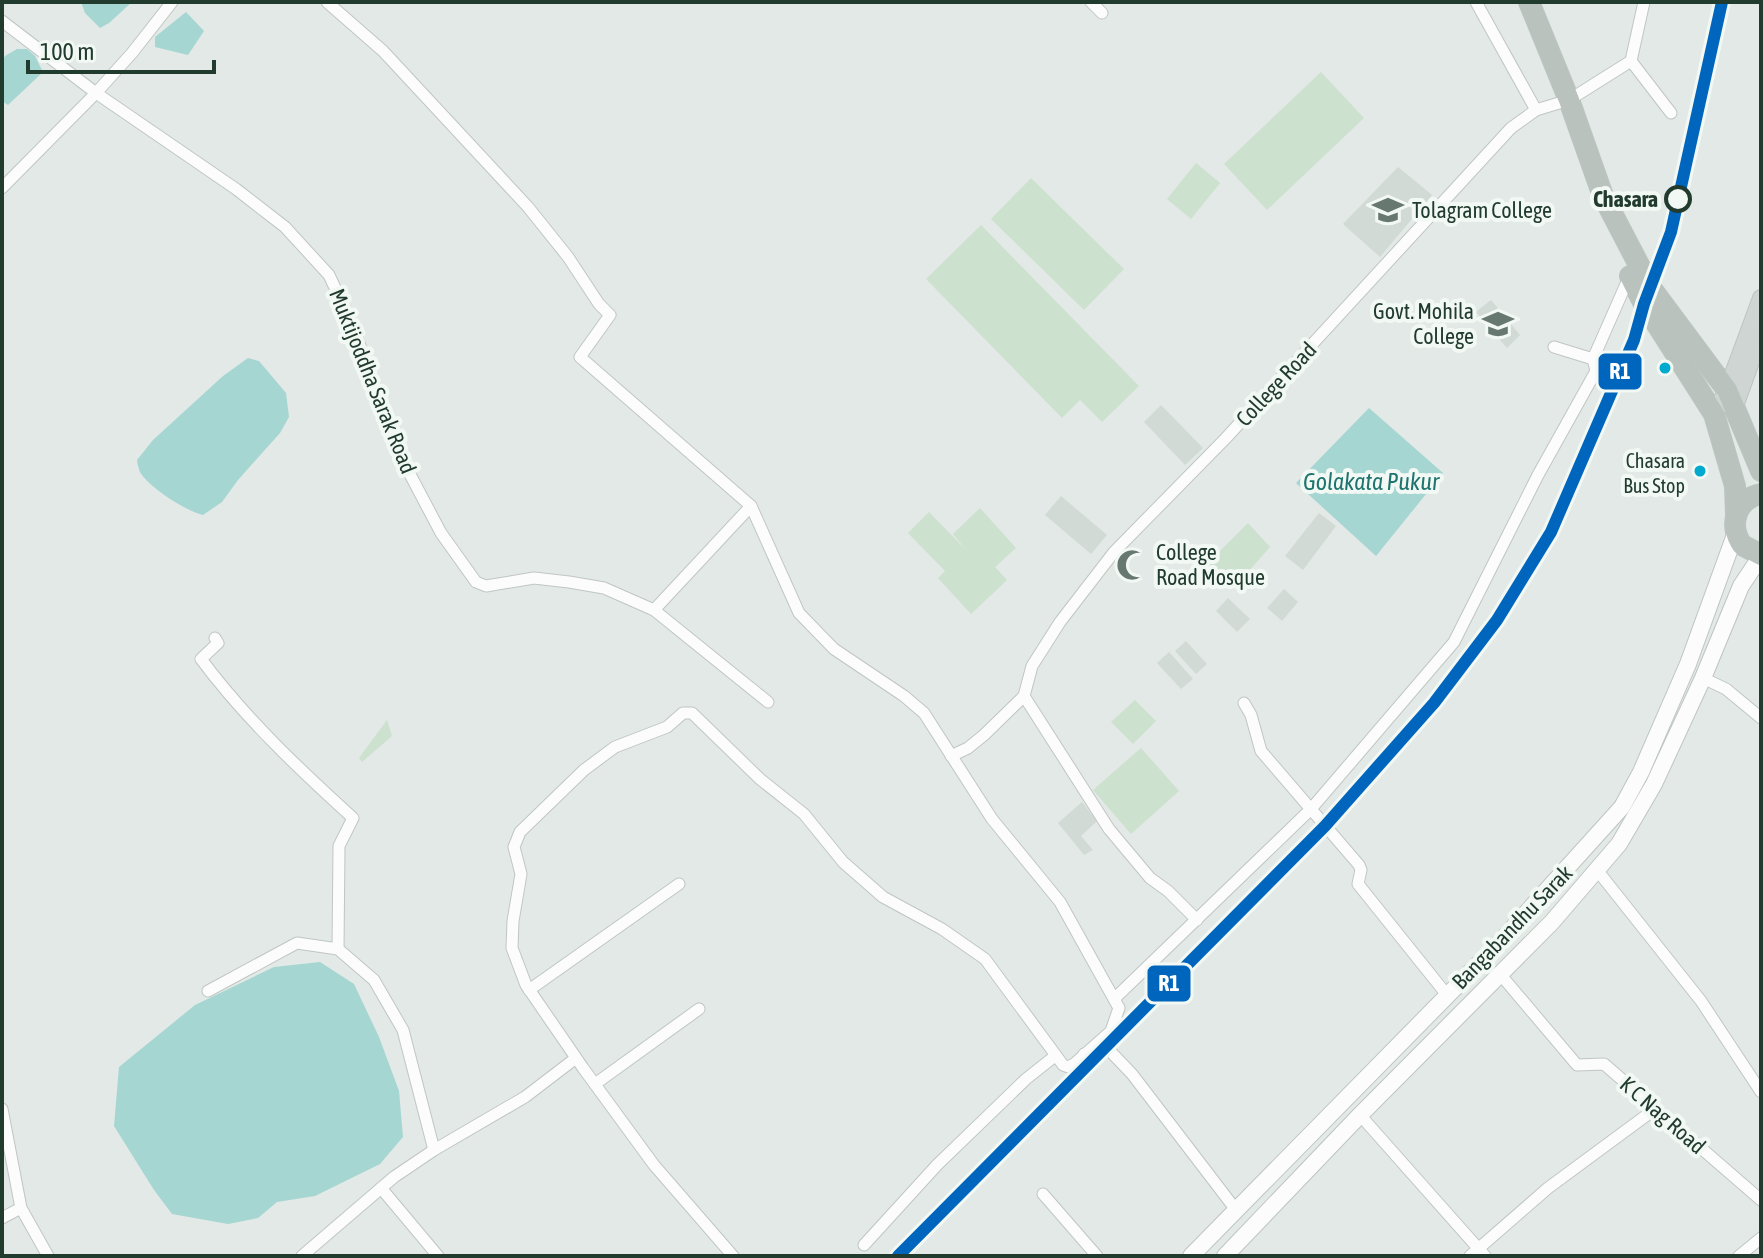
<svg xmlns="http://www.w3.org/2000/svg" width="1763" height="1258" viewBox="0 0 1763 1258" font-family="'Asap Condensed',sans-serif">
	<rect width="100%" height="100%" fill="#e3e9e6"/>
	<g fill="#d2dad5">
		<path d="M 1398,167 L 1432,195 L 1380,257 L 1343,224 Z"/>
		<path d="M 1491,300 L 1520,335 L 1507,348 L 1476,312 Z"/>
		<path d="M 1161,405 L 1203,448 L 1185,465 L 1144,422 Z"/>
		<path d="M 1061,496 L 1107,535 L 1091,554 L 1045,515 Z"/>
		<path d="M 1319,513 L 1336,526 L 1303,570 L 1285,556 Z"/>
		<path d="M 1284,589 L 1298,602 L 1282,621 L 1267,608 Z"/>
		<path d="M 1228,598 L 1250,619 L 1237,632 L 1216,611 Z"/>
		<path d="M 1186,641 L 1207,664 L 1196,674 L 1175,651 Z"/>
		<path d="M 1169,652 L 1193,679 L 1181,689 L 1157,663 Z"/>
		<path d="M 1082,802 L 1097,821 L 1081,836 L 1093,850 L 1084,855 L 1058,823 Z"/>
	</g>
	<g fill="#cde1cf">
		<path d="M 1321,72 L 1364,118 L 1267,210 L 1224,164 Z"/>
		<path d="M 1196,163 L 1220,183 L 1191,219 L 1167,199 Z"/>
		<path d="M 1031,178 L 1124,269 L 1084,310 L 991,219 Z"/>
		<path d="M 981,225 L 1139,386 L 1102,422 L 1080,400 L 1062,418 L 926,279 Z"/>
		<path d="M 980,508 L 1016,548 L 995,567 L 1007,580 L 971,614 L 938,578 L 945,571 L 908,533 L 929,512 L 967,551 L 953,534 Z"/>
		<path d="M 1248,523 L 1270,547 L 1234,588 L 1207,564 Z"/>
		<path d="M 1135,700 L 1156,721 L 1133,744 L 1111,722 Z"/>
		<path d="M 387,720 L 392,736 L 362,762 L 359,758 Z"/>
		<path d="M 1141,748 L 1179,791 L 1131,834 L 1093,790 Z"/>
	</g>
	<g fill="#a5d6d2">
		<path d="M 81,2 L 132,2 L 109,23 L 100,28 L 85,13 Z"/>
		<path d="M 186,12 L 204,31 L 188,55 L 155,47 L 155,37 Z"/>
		<path d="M 17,49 L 27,49 L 35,56 L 43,72 L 8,105 L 2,101 L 2,62 L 5,56 Z"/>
		<path d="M 248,358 L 259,361 L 286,393 L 289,417 L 280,433 L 238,480 L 222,502 L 203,515 C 188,512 148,487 140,472 C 139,470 137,462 137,460 L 153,440 L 223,376 Z"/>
		<path d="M 1369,408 L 1443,473 L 1376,556 L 1296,483 Z"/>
		<path d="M 320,962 L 354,984 L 379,1037 L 399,1091 L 403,1137 L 380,1164 L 315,1196 L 277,1202 L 258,1218 L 228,1224 L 172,1214 L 154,1190 L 114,1126 L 119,1067 L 195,1005 L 274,967 Z"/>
	</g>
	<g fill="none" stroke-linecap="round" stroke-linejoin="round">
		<defs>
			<g id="street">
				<path d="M 172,2 L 132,53 L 96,93 L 236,189 L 285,227 L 329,275 L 351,322 L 403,461 L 441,533 L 476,582 L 486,586 L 534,578 L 569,582 L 604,588 L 654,610"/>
				<path d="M 327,2 L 383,51 L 528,207 L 568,257 L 599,304 L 610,315 L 580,357 L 751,506 L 799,613 L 834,649 L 904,696 L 924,713 L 992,819 L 1060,902 L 1119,1008 L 1111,1031 L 1074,1064 L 1068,1067 L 1063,1065 L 985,959 L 942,929 L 883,897 L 843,862 L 804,814 L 760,779 L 692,713 L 683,713 L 667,727 L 615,747 L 584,770 L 520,832 L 514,847 L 521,874 L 513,921 L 512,948 L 526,985 L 583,1068 L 654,1165 L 733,1256"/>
				<path d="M 1091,2 L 1102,13"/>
				<path d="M 1476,2 L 1536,110"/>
				<path d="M 2,21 L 96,93 L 2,188"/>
				<path d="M 1631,61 L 1671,113"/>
				<path d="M 1554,347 L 1593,359"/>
				<path d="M 751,506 L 654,610 L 768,702"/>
				<path d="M 215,638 L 218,643 L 201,659 C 245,718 299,769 353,818 L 339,846 L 338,949"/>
				<path d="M 1703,678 L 1726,689 L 1761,718"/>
				<path d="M 1024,696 L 1109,829 L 1150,878 L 1168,891 L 1197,920"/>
				<path d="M 1244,703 L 1251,715 L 1261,751 L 1359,865 L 1361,870 L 1358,884 L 1447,995"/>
				<path d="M 951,756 L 968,748 L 984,735 L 1024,696 L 1032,666 L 1060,622 L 1114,552 L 1226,438 L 1511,128 L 1536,110 L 1569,100 L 1631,61 L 1644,2"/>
				<path d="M 1597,870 L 1701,1001 L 1761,1092"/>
				<path d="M 1500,974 L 1577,1065 L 1604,1064 L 1761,1200"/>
				<path d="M 529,990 L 679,884"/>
				<path d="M 208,991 L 297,943 L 338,949 L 374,980 L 403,1030 L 434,1150"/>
				<path d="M 1114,999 L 1311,809 L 1454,642 L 1538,475 L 1596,371 L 1593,359 L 1630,275"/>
				<path d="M 1084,1054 L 1109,1050 L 1132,1074 L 1236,1210"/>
				<path d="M 595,1084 L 699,1009"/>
				<path d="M 2,1109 L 21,1208 L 48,1256"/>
				<path d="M 1360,1115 L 1485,1256"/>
				<path d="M 381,1188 L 438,1256"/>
				<path d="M 1043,1194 L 1097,1256"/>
				<path d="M 2,1218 L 21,1208"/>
				<path d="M 864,1245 L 937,1165 L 1026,1079 L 1055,1056"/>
				<path d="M 302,1256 L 394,1177 L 434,1150 L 525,1097 L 576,1058"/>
				<path d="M 1470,1256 L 1548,1188 L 1655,1109"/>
				<path d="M 1739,1256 L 1761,1238"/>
			</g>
			<g id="secondary">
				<path d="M 1191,1256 L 1501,941 L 1622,807 L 1641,772 L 1688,664 L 1736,532"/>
				<path d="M 1225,1256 L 1360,1115 L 1552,922 L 1619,844 L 1654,784 L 1703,678 L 1741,586 L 1761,556"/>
			</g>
			<g id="primary">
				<path d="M 1734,409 L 1761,334"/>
				<path d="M 1714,414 L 1727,390 L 1761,298"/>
			</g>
			<g id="highway">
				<path d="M 1529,2 L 1569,100 L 1603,196 L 1651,288 L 1727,390 L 1761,471"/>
				<path d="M 1630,276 L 1644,304 L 1714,414 L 1735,486 L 1736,514"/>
				<path d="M 1761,494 C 1736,499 1728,525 1742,545 L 1761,555"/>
			</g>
		</defs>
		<use href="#street" stroke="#c0c6c3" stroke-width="13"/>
		<use href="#secondary" stroke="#bec5c1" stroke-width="18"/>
		<use href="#primary" stroke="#bcc5c1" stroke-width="18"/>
		<use href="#highway" stroke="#bcc5c1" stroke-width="22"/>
		<use href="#street" stroke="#fbfcfb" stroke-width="11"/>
		<use href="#secondary" stroke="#fbfcfb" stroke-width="16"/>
		<use href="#primary" stroke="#ced5d2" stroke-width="16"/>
		<use href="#highway" stroke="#bac2be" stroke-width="20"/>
		<defs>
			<path id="rail-1" d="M 898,1256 L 1325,826 L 1434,703 L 1497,620 L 1551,532 L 1634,340 L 1644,304 L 1671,232 L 1722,2"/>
		</defs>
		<use href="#rail-1" stroke="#f2f8f3" stroke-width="18"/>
		<use href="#rail-1" stroke="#0065bd" stroke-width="12"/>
	</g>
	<defs>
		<symbol id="university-bare" viewBox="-9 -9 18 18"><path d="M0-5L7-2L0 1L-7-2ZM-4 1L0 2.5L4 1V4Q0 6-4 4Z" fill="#66786f" stroke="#f2f8f3" stroke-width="2.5" paint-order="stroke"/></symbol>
		<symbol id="mosque-bare" viewBox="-9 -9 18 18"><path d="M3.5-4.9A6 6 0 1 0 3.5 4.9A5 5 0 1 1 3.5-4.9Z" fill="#66786f" stroke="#f2f8f3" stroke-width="2.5" paint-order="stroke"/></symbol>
	</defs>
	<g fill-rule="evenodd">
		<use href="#university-bare" x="1366" y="188" width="44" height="44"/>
		<use href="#university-bare" x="1476" y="302" width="44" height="44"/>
		<use href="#mosque-bare" x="1110" y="543" width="44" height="44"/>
	</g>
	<circle fill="#f2f8f3" stroke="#223b2f" stroke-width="4" cx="1678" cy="199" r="12"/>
	<g fill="#00a9ce" stroke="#f2f8f3" stroke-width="3">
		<circle cx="1665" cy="368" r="7"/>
		<circle cx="1700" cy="471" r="7"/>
	</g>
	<g text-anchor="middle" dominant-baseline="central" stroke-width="8" stroke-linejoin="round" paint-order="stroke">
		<g font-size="20" fill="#223b2f" stroke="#f2f8f3" text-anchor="end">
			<text x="1685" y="460">Chasara<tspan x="1685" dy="25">Bus Stop</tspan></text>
		</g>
		<g font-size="22" font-weight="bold" fill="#223b2f" stroke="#f2f8f3" text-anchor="end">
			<text x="1658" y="199">Chasara</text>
		</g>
		<g font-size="22" fill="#223b2f" stroke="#f2f8f3" text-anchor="start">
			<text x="1412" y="210">Tolagram College</text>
			<text x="1474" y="311" text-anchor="end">Govt. Mohila<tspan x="1474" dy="25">College</tspan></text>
			<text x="1156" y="552">College<tspan x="1156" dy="25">Road Mosque</tspan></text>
		</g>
		<g font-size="22" fill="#223b2f" stroke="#f2f8f3">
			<text transform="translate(373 381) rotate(68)">Muktijoddha Sarak Road</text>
			<text transform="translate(1276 384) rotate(-47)">College Road</text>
			<text transform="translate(1512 927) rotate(-46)">Bangabandhu Sarak</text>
			<text transform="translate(1663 1115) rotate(41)">K C Nag Road</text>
		</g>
		<g font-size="24" font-style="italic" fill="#1f746f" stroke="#f2f8f3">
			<text x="1371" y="481">Golakata Pukur</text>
		</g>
	</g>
	<g stroke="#f2f8f3" stroke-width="3">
		<rect x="1597" y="352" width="46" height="39" rx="8" fill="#0065bd"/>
		<rect x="1146" y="964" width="46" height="39" rx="8" fill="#0065bd"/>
	</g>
	<g font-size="22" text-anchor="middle" font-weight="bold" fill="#fff">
		<text x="1620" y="379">R1</text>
		<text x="1169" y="991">R1</text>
	</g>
	<rect width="1763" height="1258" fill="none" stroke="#223b2f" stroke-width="8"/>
	<path d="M28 60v12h186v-12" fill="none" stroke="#223b2f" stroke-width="4"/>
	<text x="40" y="60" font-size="24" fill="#223b2f" stroke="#f2f8f3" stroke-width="6" paint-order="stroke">100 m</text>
</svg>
